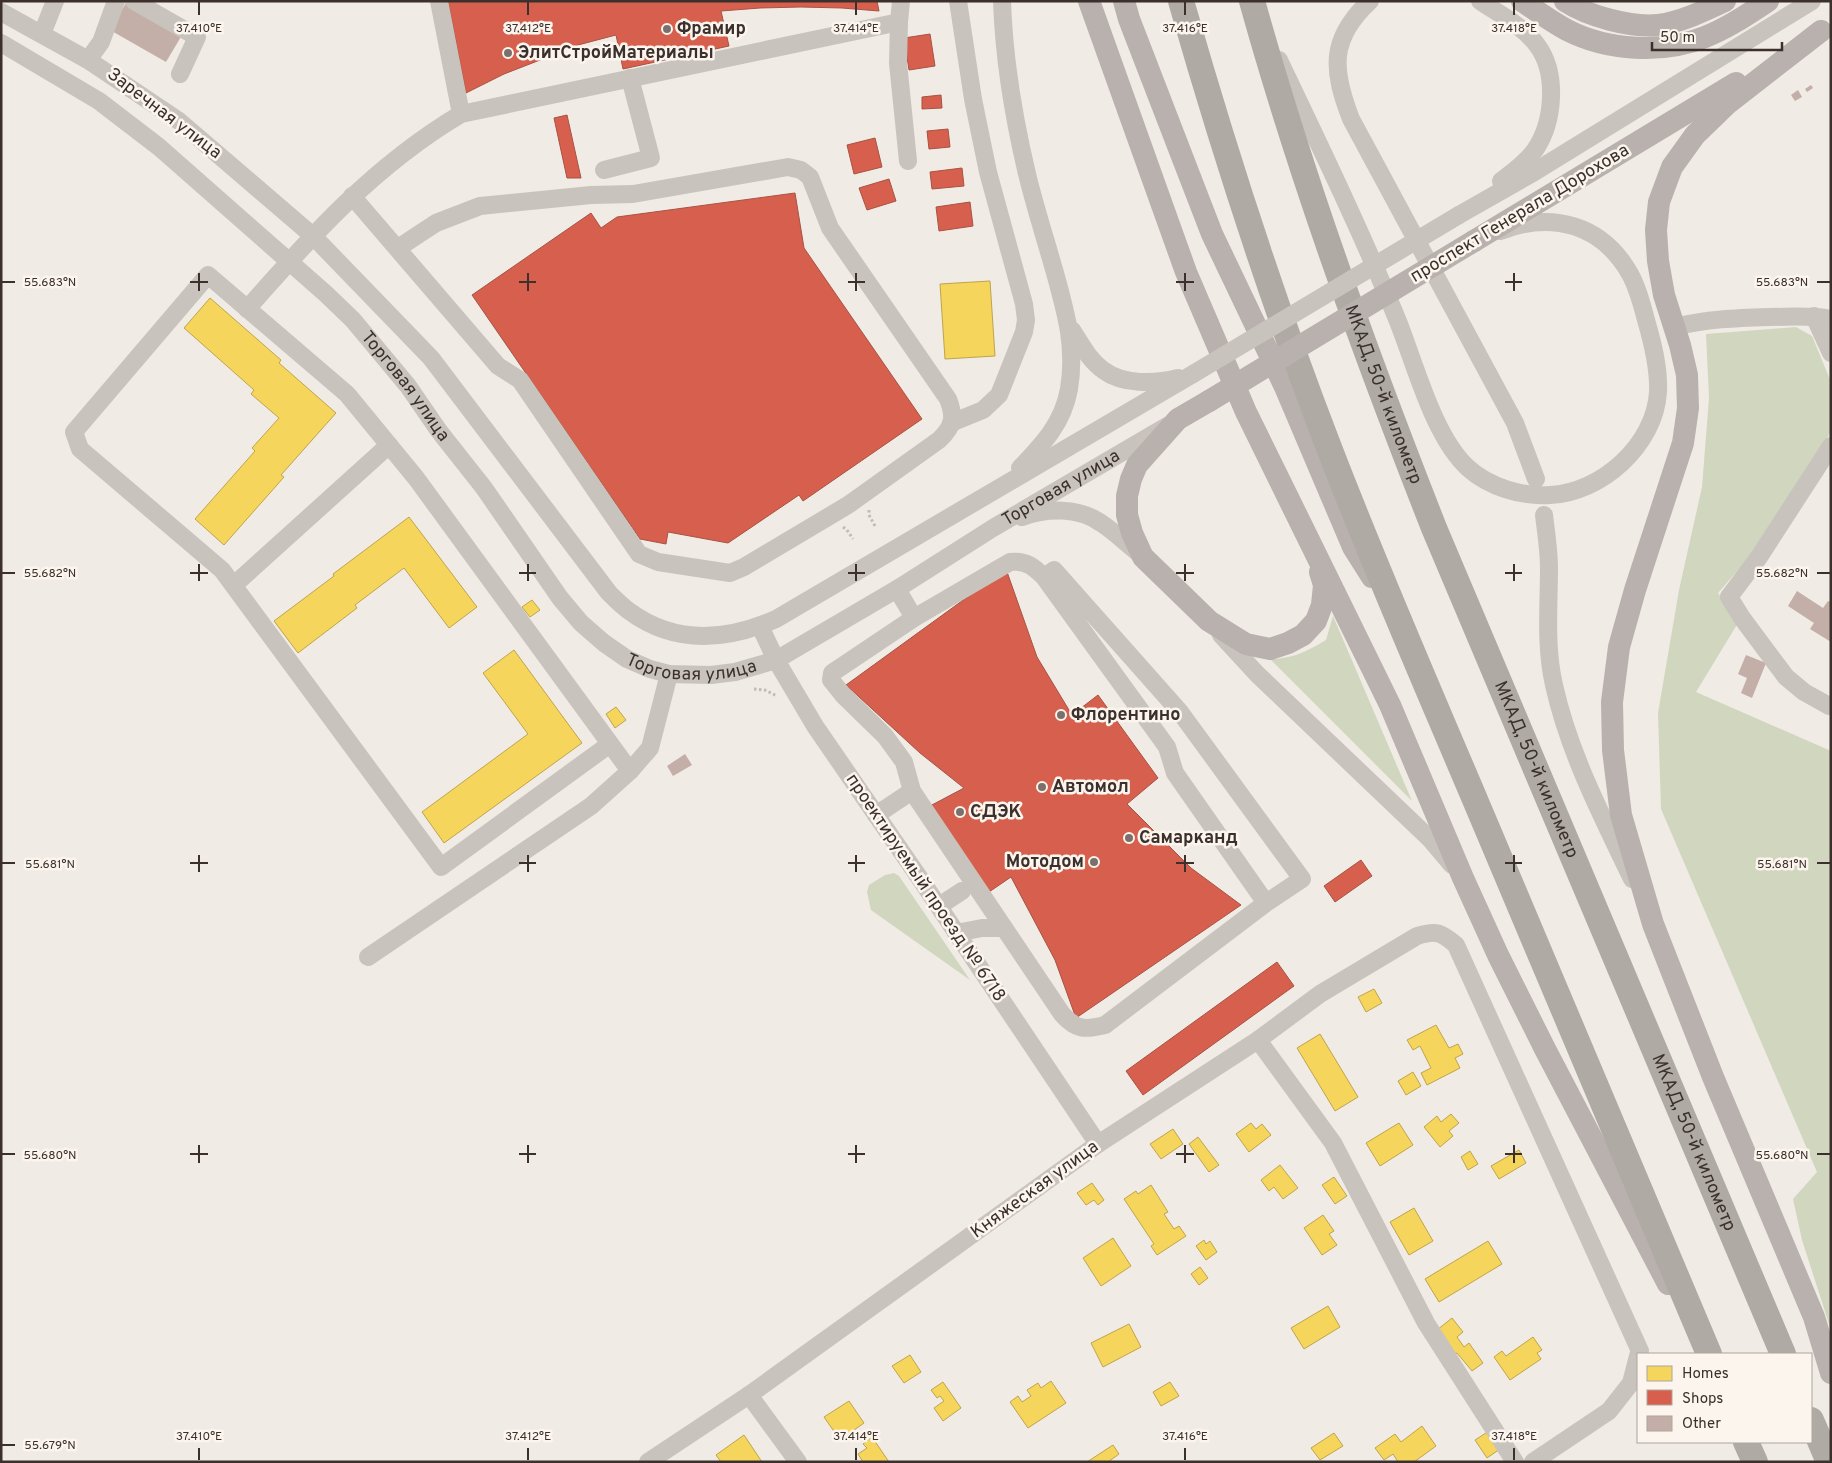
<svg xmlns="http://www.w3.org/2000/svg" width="1832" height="1463" viewBox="0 0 1832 1463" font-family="Overpass,sans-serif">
	<rect width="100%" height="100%" fill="#f0ebe5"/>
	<g fill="#d1d6bf">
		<path d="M 1796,327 L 1812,336 L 1831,382 L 1831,431 L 1819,453 L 1745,562 L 1718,593 L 1738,623 L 1696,692 L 1831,751 L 1831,1330 L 1802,1240 L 1793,1199 L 1817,1172 L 1661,809 L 1658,713 L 1679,590 L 1702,487 L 1709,398 L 1706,334 Z"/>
		<path d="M 1333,616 L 1412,801 L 1270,659 C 1292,659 1308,651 1326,640 Z"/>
		<path d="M 894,873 L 899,876 L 970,980 L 871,910 L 867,892 L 869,885 L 885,875 Z"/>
	</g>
	<g fill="#f6d55c" stroke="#bea44d">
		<path d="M 990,281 L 995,356 L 945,359 L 940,284 Z"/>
		<path d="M 210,298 L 281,360 L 279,363 L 336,413 L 281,475 L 284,477 L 224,545 L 195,519 L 255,451 L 252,448 L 279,418 L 251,394 L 254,390 L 184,328 Z"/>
		<path d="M 409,517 L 477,607 L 449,628 L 404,568 L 355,605 L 357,608 L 298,653 L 274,621 L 334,576 L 333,574 Z"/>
		<path d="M 532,600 L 540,610 L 530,617 L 522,607 Z"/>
		<path d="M 514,650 L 582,743 L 444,843 L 422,812 L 528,734 L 483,673 Z"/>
		<path d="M 616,707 L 626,720 L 615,728 L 606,714 Z"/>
		<path d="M 1374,989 L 1382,1003 L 1366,1012 L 1358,997 Z"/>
		<path d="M 1436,1025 L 1449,1048 L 1458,1044 L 1463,1054 L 1455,1058 L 1460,1068 L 1427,1085 L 1421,1073 L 1431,1068 L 1420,1046 L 1413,1050 L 1407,1040 Z"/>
		<path d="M 1320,1034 L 1358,1097 L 1335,1111 L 1297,1048 Z"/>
		<path d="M 1413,1072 L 1421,1086 L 1406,1095 L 1398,1081 Z"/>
		<path d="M 1451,1114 L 1459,1123 L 1449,1131 L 1453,1136 L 1440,1147 L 1424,1127 L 1437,1116 L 1441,1122 Z"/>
		<path d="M 1251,1123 L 1256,1129 L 1262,1124 L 1271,1135 L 1249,1152 L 1236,1134 Z"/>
		<path d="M 1399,1123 L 1413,1145 L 1380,1166 L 1366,1143 Z"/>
		<path d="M 1173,1129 L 1183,1144 L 1161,1159 L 1150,1144 Z"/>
		<path d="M 1198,1137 L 1219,1165 L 1209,1172 L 1189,1144 Z"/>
		<path d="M 1519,1150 L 1526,1163 L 1499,1179 L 1491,1166 Z"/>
		<path d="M 1470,1151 L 1478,1164 L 1468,1170 L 1461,1157 Z"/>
		<path d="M 1280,1165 L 1298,1188 L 1283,1199 L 1274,1187 L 1269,1191 L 1261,1180 Z"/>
		<path d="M 1334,1177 L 1347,1196 L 1335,1204 L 1322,1185 Z"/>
		<path d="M 1092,1183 L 1104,1200 L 1098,1205 L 1094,1200 L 1086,1205 L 1077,1193 Z"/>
		<path d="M 1151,1185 L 1168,1212 L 1164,1214 L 1174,1229 L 1179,1226 L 1186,1236 L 1157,1255 L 1151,1246 L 1154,1244 L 1124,1199 L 1136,1191 L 1138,1194 Z"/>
		<path d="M 1414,1208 L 1433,1241 L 1409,1255 L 1390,1222 Z"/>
		<path d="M 1323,1215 L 1334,1231 L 1329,1234 L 1337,1245 L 1322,1255 L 1304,1228 Z"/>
		<path d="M 1113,1238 L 1131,1266 L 1101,1286 L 1083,1258 Z"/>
		<path d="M 1204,1240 L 1206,1244 L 1210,1241 L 1217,1252 L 1206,1260 L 1196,1246 Z"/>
		<path d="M 1488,1241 L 1502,1264 L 1439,1302 L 1425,1279 Z"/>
		<path d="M 1200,1267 L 1208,1278 L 1199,1285 L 1191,1274 Z"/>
		<path d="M 1328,1306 L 1340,1327 L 1304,1349 L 1291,1328 Z"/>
		<path d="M 1452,1318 L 1463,1332 L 1457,1337 L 1464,1347 L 1469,1343 L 1483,1363 L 1472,1371 L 1457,1353 L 1455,1354 L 1437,1330 Z"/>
		<path d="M 1129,1324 L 1141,1347 L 1103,1367 L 1091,1343 Z"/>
		<path d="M 1533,1337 L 1542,1350 L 1537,1353 L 1541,1359 L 1510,1380 L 1494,1357 L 1502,1351 L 1506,1356 Z"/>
		<path d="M 910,1355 L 921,1372 L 904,1383 L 892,1366 Z"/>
		<path d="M 1051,1381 L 1066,1403 L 1028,1428 L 1010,1402 L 1018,1396 L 1022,1402 L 1031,1396 L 1027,1390 L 1038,1383 L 1041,1388 Z"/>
		<path d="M 943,1382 L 961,1408 L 943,1421 L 934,1408 L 944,1401 L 940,1396 L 937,1398 L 931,1390 Z"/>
		<path d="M 1170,1382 L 1179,1396 L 1161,1406 L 1153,1392 Z"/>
		<path d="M 849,1401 L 864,1423 L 840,1440 L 824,1417 Z"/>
		<path d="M 1422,1426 L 1436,1446 L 1414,1462 L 1398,1462 L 1393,1454 L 1384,1460 L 1375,1448 L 1395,1434 L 1401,1442 Z"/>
		<path d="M 1489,1431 L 1500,1449 L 1487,1458 L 1475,1440 Z"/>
		<path d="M 1334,1433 L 1343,1446 L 1320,1460 L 1311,1448 Z"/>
		<path d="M 744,1435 L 762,1462 L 721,1462 L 716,1455 Z"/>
		<path d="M 872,1437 L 889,1462 L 863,1462 L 858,1454 L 867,1448 L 863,1444 Z"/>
		<path d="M 1113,1445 L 1119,1454 L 1108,1462 L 1087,1462 Z"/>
	</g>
	<g fill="#d6604d" stroke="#a85243">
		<path d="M 448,1 L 877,1 L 879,11 L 842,8 L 801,7 L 760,8 L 721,11 L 729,46 L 623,69 L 616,35 L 578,45 L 540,60 L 504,74 L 466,93 Z"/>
		<path d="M 930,34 L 935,66 L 909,70 L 904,38 Z"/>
		<path d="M 941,95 L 942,108 L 922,109 L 922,97 Z"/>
		<path d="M 567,115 L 581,178 L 567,178 L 554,118 Z"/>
		<path d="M 948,129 L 950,147 L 929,149 L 927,131 Z"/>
		<path d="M 875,138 L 882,167 L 854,174 L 847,145 Z"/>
		<path d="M 962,168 L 964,186 L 932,189 L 930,172 Z"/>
		<path d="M 889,179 L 896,201 L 867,210 L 859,188 Z"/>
		<path d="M 795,193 L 804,248 L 922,419 L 803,501 L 799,495 L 728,543 L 668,532 L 666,544 L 640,539 L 472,295 L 591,213 L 601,228 L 617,217 Z"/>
		<path d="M 970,202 L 973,226 L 939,231 L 936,207 Z"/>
		<path d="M 1006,569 L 1037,657 L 1072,715 L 1098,695 L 1158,778 L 1127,804 L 1191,868 L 1241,905 L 1076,1018 L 1055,960 L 1011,877 L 989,892 L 930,806 L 964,788 L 920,753 L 846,685 Z"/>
		<path d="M 1361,860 L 1372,876 L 1335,902 L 1324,886 Z"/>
		<path d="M 1277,962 L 1294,986 L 1143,1095 L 1126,1071 Z"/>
	</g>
	<g fill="#c3afa7">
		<path d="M 126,3 L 182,35 L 166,62 L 110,30 Z"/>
		<path d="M 1811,85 L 1813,88 L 1807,92 L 1805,89 Z"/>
		<path d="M 1798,90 L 1802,97 L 1795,101 L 1791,95 Z"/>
		<path d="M 1797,591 L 1823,608 L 1828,601 L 1831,602 L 1831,642 L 1810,629 L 1814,623 L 1788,606 Z"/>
		<path d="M 1746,655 L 1766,663 L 1752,698 L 1741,693 L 1747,678 L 1738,674 Z"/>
		<path d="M 685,754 L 692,765 L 673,776 L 667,766 Z"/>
	</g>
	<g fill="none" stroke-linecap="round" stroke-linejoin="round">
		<g stroke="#c2bbb6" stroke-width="3" stroke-dasharray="2.5 2.5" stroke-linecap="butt">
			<path d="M 869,510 L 869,515 L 875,526"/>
			<path d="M 843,527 L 847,530 L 853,539"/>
			<path d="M 754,689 L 765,690 L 777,696"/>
		</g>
		<g stroke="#c9c3be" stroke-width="18">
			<path d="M 134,1 L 197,37 L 180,74"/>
			<path d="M 439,1 L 461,114"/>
			<path d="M 1002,1 C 1004,61 1014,120 1028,178 C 1036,210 1046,241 1055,273 C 1066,313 1076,347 1069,389 C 1063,423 1043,444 1020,468"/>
			<path d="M 1370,1 C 1329,39 1332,70 1351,119 L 1515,423 L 1536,479"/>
			<path d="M 1480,1 C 1499,14 1523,26 1537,45 C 1558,73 1554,122 1535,150 C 1526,163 1513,172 1501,181"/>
			<path d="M 1,12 L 88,60 L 179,121 L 313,236 L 431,358 L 609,593 C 615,599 622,606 629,611 C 675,645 726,641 776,619 L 1193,374"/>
			<path d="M 899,22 L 901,1"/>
			<path d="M 42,34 L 55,1"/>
			<path id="s1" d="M 1,43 L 99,101 L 159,147 L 326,294 L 353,320 L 408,386 L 439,431 L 484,488 L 560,598 L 581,623 L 604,643 L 627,659 L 650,669 L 669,674 L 711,675 L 735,672 L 776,660 L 897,589 L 993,528 L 1167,426"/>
			<path d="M 88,60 L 101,42 L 116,1"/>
			<path d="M 1279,60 C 1320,146 1361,231 1397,319 C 1415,363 1433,436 1468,468 C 1489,487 1522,497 1550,495 C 1601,493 1655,445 1658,392 C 1659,368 1653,344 1646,320 C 1642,305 1638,288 1630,274 C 1602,224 1552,211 1500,231"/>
			<path d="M 604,170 L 651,158 L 630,78"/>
			<path d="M 352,196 L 498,366 L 520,380 L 639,554 L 658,562 L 730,573 L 744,567 L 848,505 L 939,440 C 954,426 955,417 948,399 L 830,228 L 810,177 L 801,170 L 788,167 L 633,194 L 591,195 L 480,206 L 436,223 L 398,248"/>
			<path d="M 1459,215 L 1531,174 L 1812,1"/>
			<path d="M 247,309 C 312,235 375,165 461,114 L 899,22 L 898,63 L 908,161"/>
			<path d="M 1814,316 L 1831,353"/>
			<path d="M 1674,327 C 1706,319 1737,318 1769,317 C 1790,317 1810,315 1831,319"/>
			<path d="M 1072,330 C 1081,344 1089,360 1103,370 C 1123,385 1155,384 1178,378"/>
			<path d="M 951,423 L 983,410 L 999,395 L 1024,332 L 1026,320 L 1024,304 L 988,172 L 973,99 L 958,1"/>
			<path d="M 1544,515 C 1546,532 1549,550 1549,568 C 1549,607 1545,646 1554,685 C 1569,753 1602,816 1632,879"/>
			<path d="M 1022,517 C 1047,508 1078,507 1101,523 C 1115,532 1128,545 1141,555"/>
			<path d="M 1044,577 C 1034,567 1026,560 1010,562 L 914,618 L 832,673 L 831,680 L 843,695 L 885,736 L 904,762 L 912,791 L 1062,1014 C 1076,1030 1085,1030 1105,1025 L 1266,903 L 1302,879 L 1180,712 L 1054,570 L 1044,577 L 1167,747 L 1175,773 L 1266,903"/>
			<path d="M 234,585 L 389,445"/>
			<path d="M 897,589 L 914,618"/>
			<path d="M 760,626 L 776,660 L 815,726 L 923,883 L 1098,1144"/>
			<path d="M 1221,635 L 1257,674 L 1430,839 L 1452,865"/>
			<path d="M 1829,706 L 1804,692 L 1786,677 L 1742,618 L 1729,597 L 1759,557 L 1831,446"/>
			<path d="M 610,744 L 441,867 L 222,570 L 80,449 L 74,432 L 208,275 L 347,394 L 416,478 L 630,771"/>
			<path d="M 876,815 L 912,791"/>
			<path d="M 939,906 L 962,891"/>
			<path d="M 956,933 L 982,928 L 1004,928"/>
			<path d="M 368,957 L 591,806 L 630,771 L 650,748 L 669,674"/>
			<path d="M 1258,1040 L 1333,1143 L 1426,1323 L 1515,1462"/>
			<path d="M 749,1395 L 798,1462"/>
			<path d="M 648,1462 L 749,1395 L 1098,1144 L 1258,1040 L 1320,994 L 1417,936 C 1436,930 1441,932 1456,945 L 1640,1351 L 1639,1354"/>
			<path d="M 1533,1462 L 1609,1411 L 1631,1383 L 1638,1356"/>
		</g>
		<g stroke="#b8b1ad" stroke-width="22">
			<path d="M 1089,1 L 1186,272 L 1246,412 L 1390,705 L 1463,878 L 1498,955 L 1545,1049 L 1668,1284"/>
			<path d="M 1124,1 L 1129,19 L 1212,234 L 1285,387 L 1353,547 L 1372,577"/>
			<path d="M 1522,1 C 1537,11 1552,22 1567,30 C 1608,51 1663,54 1705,37 C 1728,28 1748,14 1768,1"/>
			<path d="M 1565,1 C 1588,16 1631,28 1658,25 C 1681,22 1704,11 1725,1"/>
			<path d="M 1821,31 L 1727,104 L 1695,135 L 1672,167 L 1659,202 L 1656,230 L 1658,261 L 1664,295 L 1680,345 L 1687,375 L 1688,408 L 1683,443 L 1635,590 L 1619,647 L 1612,702 L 1613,750 L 1621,815 L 1653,924 L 1713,1077 L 1814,1317 L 1831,1373"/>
			<path d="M 1474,241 L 1736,83"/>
			<path d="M 1209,401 L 1178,419 L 1137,465 L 1131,479 L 1127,496 L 1127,515 L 1132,533 L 1143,557 L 1209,621 L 1246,644 L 1270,649 L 1288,643 L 1303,635 L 1316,621 L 1322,605 L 1324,585 L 1320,572"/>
		</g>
		<g stroke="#afaaa4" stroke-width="26">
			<path d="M 1181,1 C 1224,151 1272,300 1328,445 C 1374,565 1426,684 1476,802 C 1554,986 1632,1170 1709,1354"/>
			<path id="s2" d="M 1252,1 C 1302,180 1366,355 1434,528 L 1783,1354"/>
			<path d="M 1811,1420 L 1829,1462"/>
			<path d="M 1746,1442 L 1755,1462"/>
		</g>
		<path stroke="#c9c3be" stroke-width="18" d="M 1193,374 L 1459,215"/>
		<path stroke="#b8b1ad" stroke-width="22" d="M 1209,401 L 1474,241"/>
	</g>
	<path fill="none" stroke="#3b302b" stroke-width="2" d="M 199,2 L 199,15M 528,2 L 528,15M 856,2 L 856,15M 1185,2 L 1185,15M 1514,2 L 1514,15M 199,273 L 199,291M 528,273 L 528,291M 856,273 L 856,291M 1185,273 L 1185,291M 1514,273 L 1514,291M 2,282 L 15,282M 190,282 L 208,282M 519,282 L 536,282M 848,282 L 865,282M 1176,282 L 1194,282M 1505,282 L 1522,282M 1817,282 L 1830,282M 199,564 L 199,581M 528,564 L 528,581M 856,564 L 856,581M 1185,564 L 1185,581M 1514,564 L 1514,581M 2,573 L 15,573M 190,573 L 208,573M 519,573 L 536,573M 848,573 L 865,573M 1176,573 L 1194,573M 1505,573 L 1522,573M 1817,573 L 1830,573M 199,855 L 199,872M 528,855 L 528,872M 856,855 L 856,872M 1185,855 L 1185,872M 1514,855 L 1514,872M 2,863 L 15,863M 190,863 L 208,863M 519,863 L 536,863M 848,863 L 865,863M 1176,863 L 1194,863M 1505,863 L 1522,863M 1817,863 L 1830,863M 199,1145 L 199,1163M 528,1145 L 528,1163M 856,1145 L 856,1163M 1185,1145 L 1185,1163M 1514,1145 L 1514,1163M 2,1154 L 15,1154M 190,1154 L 208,1154M 519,1154 L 536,1154M 848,1154 L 865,1154M 1176,1154 L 1194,1154M 1505,1154 L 1522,1154M 1817,1154 L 1830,1154M 2,1445 L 15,1445M 199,1448 L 199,1460M 528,1448 L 528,1460M 856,1448 L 856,1460M 1185,1448 L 1185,1460M 1514,1448 L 1514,1460"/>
	<g fill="#7a716c" stroke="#fbf5ee" stroke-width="2">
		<circle cx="667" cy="29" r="5"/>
		<circle cx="508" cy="53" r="5"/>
		<circle cx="1061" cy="715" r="5"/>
		<circle cx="1042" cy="787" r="5"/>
		<circle cx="960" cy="812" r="5"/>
		<circle cx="1129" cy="838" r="5"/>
		<circle cx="1094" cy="862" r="5"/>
	</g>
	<g text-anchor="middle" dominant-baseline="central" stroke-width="5" stroke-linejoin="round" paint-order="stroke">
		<g font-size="18" font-weight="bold" fill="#3b302b" stroke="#fbf5ee" text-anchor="start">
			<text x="677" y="29">Фрамир</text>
			<text x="518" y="53">ЭлитСтройМатериалы</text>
			<text x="1071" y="715">Флорентино</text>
			<text x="1052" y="787">Автомол</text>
			<text x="970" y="812">СДЭК</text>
			<text x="1139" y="838">Самарканд</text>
			<text x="1084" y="862" text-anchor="end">Мотодом</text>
		</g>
		<g font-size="18" fill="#3b302b" stroke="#fbf5ee">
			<text transform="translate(164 114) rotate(37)">Заречная улица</text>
			<text transform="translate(1520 214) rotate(-31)">проспект Генерала Дорохова</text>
			<text stroke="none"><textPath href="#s1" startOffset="534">Торговая улица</textPath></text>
			<text stroke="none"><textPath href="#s2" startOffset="415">МКАД, 50-й километр</textPath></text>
			<text stroke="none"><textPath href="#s1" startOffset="1374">Торговая улица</textPath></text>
			<text stroke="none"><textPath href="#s1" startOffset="954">Торговая улица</textPath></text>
			<text stroke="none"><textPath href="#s2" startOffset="820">МКАД, 50-й километр</textPath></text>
			<text transform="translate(925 888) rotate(56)">проектируемый проезд № 6718</text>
			<text stroke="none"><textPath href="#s2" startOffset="1225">МКАД, 50-й километр</textPath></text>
			<text transform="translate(1035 1190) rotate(-36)">Княжеская улица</text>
		</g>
	</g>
	<g font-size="12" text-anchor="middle" fill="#3b302b" stroke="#fbf5ee" stroke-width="5" stroke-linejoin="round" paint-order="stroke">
		<text x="199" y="32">37.410°E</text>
		<text x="528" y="32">37.412°E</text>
		<text x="856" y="32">37.414°E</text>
		<text x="1185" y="32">37.416°E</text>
		<text x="1514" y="32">37.418°E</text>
		<text x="50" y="286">55.683°N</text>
		<text x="1782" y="286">55.683°N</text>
		<text x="50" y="577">55.682°N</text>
		<text x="1782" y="577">55.682°N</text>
		<text x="50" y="868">55.681°N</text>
		<text x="1782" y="868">55.681°N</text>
		<text x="50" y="1159">55.680°N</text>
		<text x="1782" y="1159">55.680°N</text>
		<text x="199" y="1440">37.410°E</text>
		<text x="528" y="1440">37.412°E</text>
		<text x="856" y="1440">37.414°E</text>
		<text x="1185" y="1440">37.416°E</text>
		<text x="1514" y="1440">37.418°E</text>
		<text x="50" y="1449">55.679°N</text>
	</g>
	<rect width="1832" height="1463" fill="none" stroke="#3b302b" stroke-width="5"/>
	<rect x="1637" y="1353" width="175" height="90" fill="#fbf5ee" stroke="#aea6a0"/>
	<rect x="1647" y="1366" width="25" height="15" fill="#f6d55c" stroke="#aea6a0"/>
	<text x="1682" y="1378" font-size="15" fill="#3b302b">Homes</text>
	<rect x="1647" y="1390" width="25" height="15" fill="#d6604d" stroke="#aea6a0"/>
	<text x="1682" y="1403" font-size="15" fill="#3b302b">Shops</text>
	<rect x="1647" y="1416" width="25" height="15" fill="#c3afa7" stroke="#aea6a0"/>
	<text x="1682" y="1428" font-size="15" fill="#3b302b">Other</text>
	<path d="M1652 42v8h130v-8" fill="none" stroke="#3b302b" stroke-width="2.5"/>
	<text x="1660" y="42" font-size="15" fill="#3b302b" stroke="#fbf5ee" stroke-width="4" paint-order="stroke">50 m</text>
</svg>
